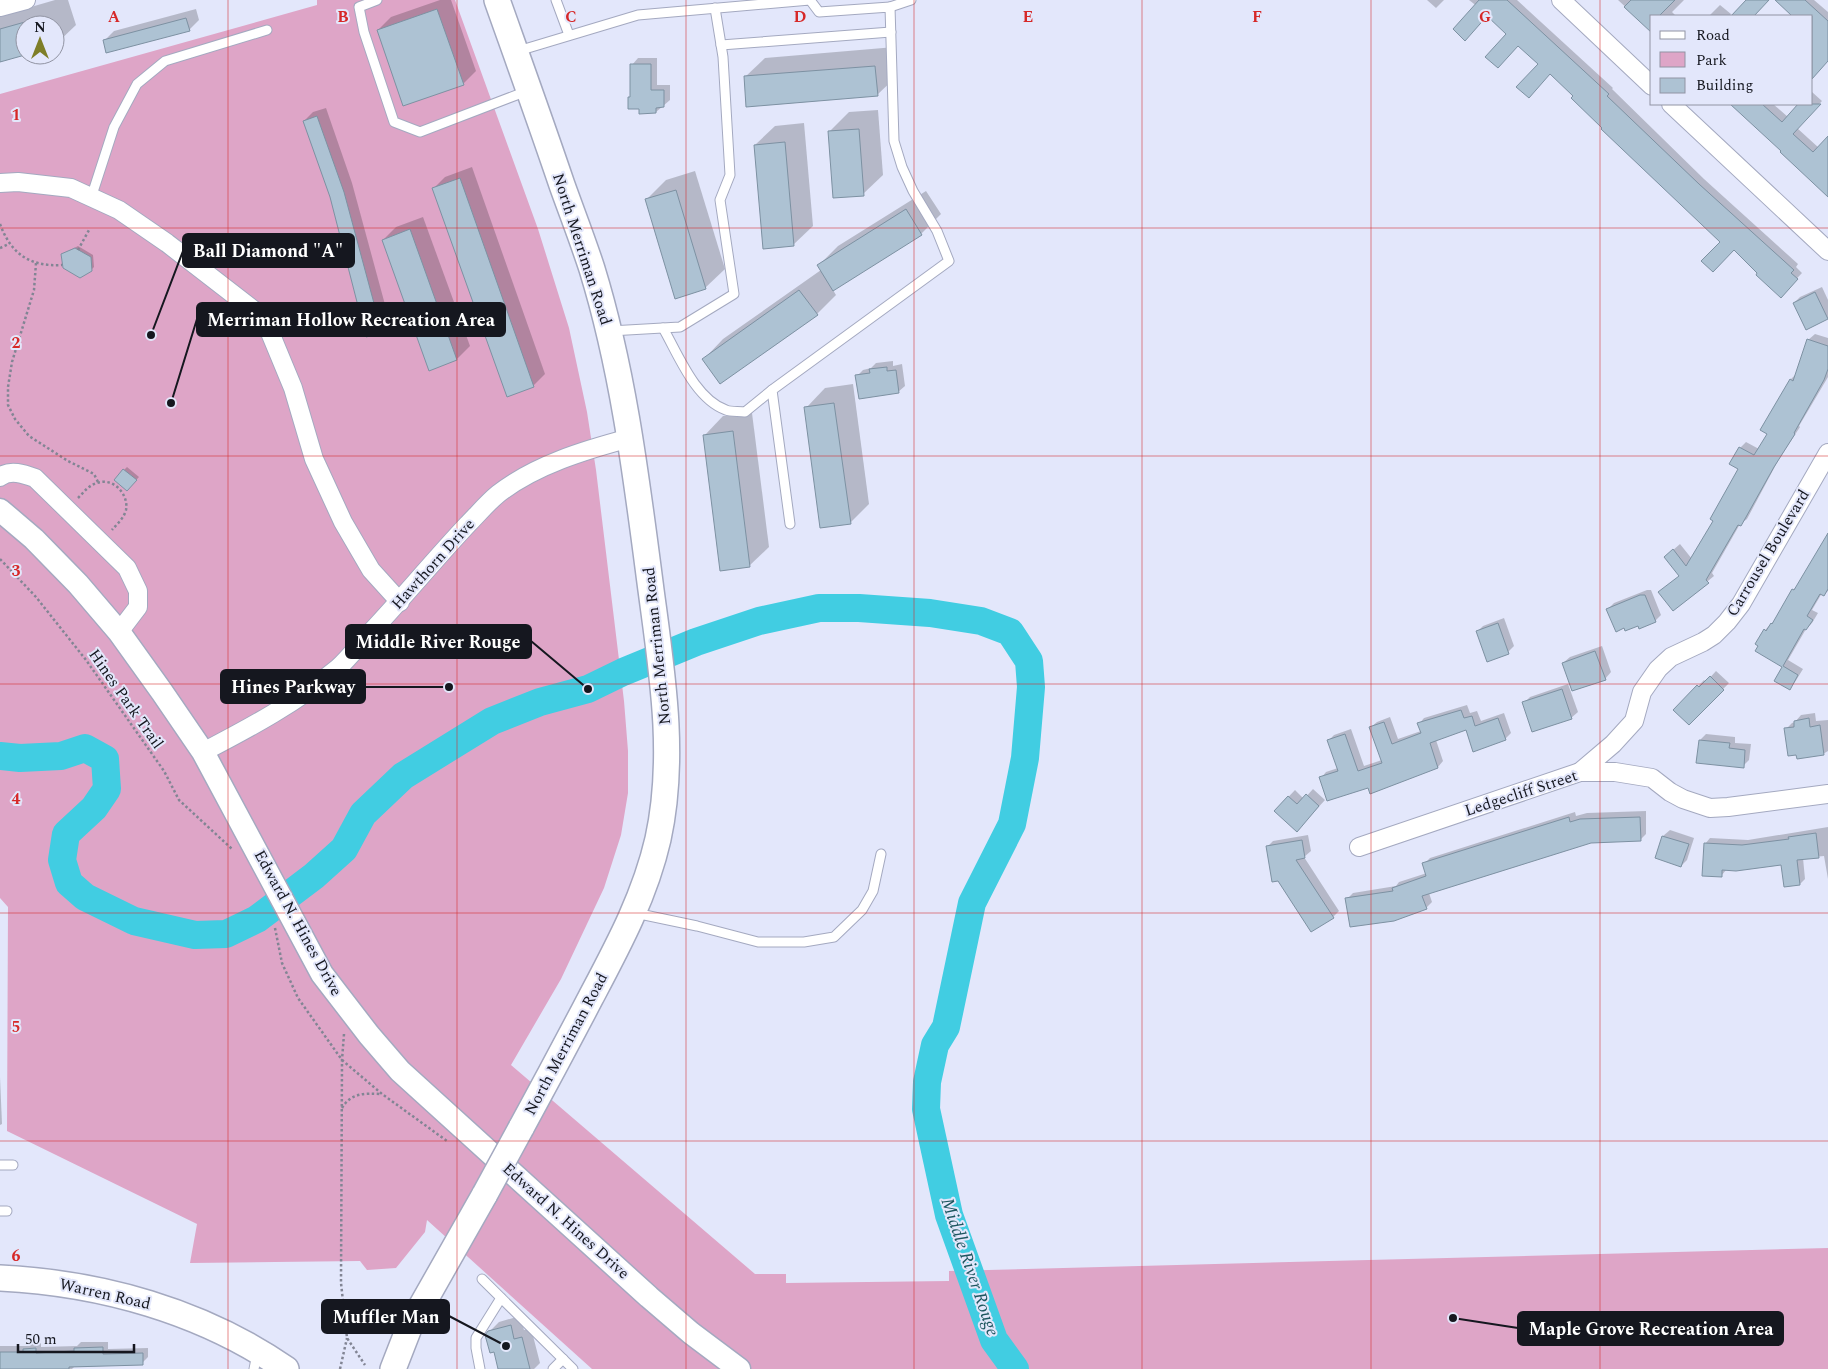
<svg xmlns="http://www.w3.org/2000/svg" width="1828" height="1369" viewBox="0 0 1828 1369" font-family="Spectral,serif">
	<rect width="100%" height="100%" fill="#e3e7fb"/>
	<path fill="#dea5c7" d="M 317,0 L 455,0 L 538,229 L 569,328 L 587,412 L 596,470 L 624,701 L 628,751 L 628,793 L 621,835 L 604,888 L 561,979 L 511,1065 L 755,1274 L 786,1274 L 786,1283 L 949,1281 L 949,1271 L 1828,1248 L 1828,1369 L 592,1369 L 427,1220 L 425,1232 L 396,1268 L 367,1270 L 360,1261 L 190,1263 L 197,1224 L 7,1131 L 8,907 L 0,898 L 0,94 L 317,5 Z"/>
	<g fill="#0003">
		<path d="M 55,0 L 68,0 L 76,25 L 55,45 L 55,25 L 25,25 L 25,53 L 0,61 L 0,16 Z"/>
		<path d="M 440,0 L 451,0 L 476,71 L 463,84 L 378,30 L 391,17 Z"/>
		<path d="M 1427,0 L 1444,0 L 1436,8 Z"/>
		<path d="M 1469,0 L 1517,0 L 1613,88 L 1612,89 L 1704,179 L 1798,264 L 1796,267 L 1802,273 L 1786,290 L 1759,273 L 1734,249 L 1721,242 L 1604,128 L 1575,96 L 1488,15 Z"/>
		<path d="M 1618,0 L 1684,0 L 1672,12 L 1676,16 L 1652,16 L 1647,27 Z"/>
		<path d="M 1776,0 L 1814,0 L 1828,12 L 1828,60 L 1812,77 L 1812,56 L 1824,43 L 1812,32 L 1812,16 L 1791,16 L 1792,15 Z"/>
		<path d="M 1720,5 L 1731,14 L 1729,16 L 1709,16 Z"/>
		<path d="M 196,9 L 199,20 L 189,30 L 104,41 L 114,31 Z"/>
		<path d="M 895,47 L 897,76 L 877,95 L 745,77 L 765,58 Z"/>
		<path d="M 638,58 L 657,58 L 657,85 L 670,85 L 670,100 L 656,112 L 632,95 L 632,65 Z"/>
		<path d="M 1812,92 L 1822,101 L 1797,128 L 1819,148 L 1828,137 L 1828,196 L 1783,151 L 1730,104 L 1773,104 L 1788,117 L 1800,104 L 1812,104 Z"/>
		<path d="M 326,108 L 352,183 L 390,323 L 381,332 L 304,121 L 313,112 Z"/>
		<path d="M 878,110 L 883,175 L 863,194 L 829,132 L 849,112 Z"/>
		<path d="M 804,123 L 813,226 L 793,245 L 755,145 L 775,126 Z"/>
		<path d="M 472,167 L 545,374 L 533,386 L 433,189 L 445,177 Z"/>
		<path d="M 695,171 L 725,269 L 705,288 L 647,199 L 666,180 Z"/>
		<path d="M 926,191 L 941,214 L 921,234 L 833,290 L 836,295 L 817,314 L 704,359 L 723,339 L 821,270 L 818,266 L 838,246 Z"/>
		<path d="M 423,217 L 470,346 L 457,359 L 383,240 L 396,227 Z"/>
		<path d="M 78,246 L 93,255 L 94,267 L 91,270 L 63,254 Z"/>
		<path d="M 1822,287 L 1828,300 L 1828,318 L 1807,328 L 1794,303 L 1800,297 Z"/>
		<path d="M 1815,334 L 1828,338 L 1828,377 L 1799,426 L 1800,427 L 1779,459 L 1747,519 L 1740,524 L 1712,573 L 1714,576 L 1674,609 L 1680,575 L 1672,551 L 1680,544 L 1692,559 L 1714,520 L 1740,469 L 1740,448 L 1746,442 L 1759,449 L 1768,434 L 1762,429 L 1791,379 L 1797,373 L 1808,340 Z"/>
		<path d="M 893,361 L 893,366 L 902,364 L 905,386 L 898,392 L 857,376 L 863,370 L 871,368 L 876,363 Z"/>
		<path d="M 853,384 L 869,504 L 850,523 L 806,408 L 825,388 Z"/>
		<path d="M 752,413 L 769,547 L 749,566 L 704,436 L 723,416 Z"/>
		<path d="M 127,467 L 139,477 L 127,490 L 115,479 Z"/>
		<path d="M 1828,534 L 1828,591 L 1824,594 L 1822,593 L 1812,610 L 1818,613 L 1812,623 L 1806,629 L 1788,660 L 1803,669 L 1795,682 L 1790,688 L 1776,680 L 1784,666 L 1757,651 L 1765,630 L 1776,619 L 1793,590 L 1799,584 Z"/>
		<path d="M 1647,590 L 1651,590 L 1661,615 L 1655,621 L 1625,627 L 1608,609 L 1614,603 Z"/>
		<path d="M 1504,618 L 1514,646 L 1508,652 L 1477,632 L 1483,626 Z"/>
		<path d="M 1602,646 L 1611,672 L 1605,679 L 1563,663 L 1570,657 Z"/>
		<path d="M 1716,671 L 1729,683 L 1689,724 L 1675,710 L 1704,680 L 1706,682 Z"/>
		<path d="M 1568,684 L 1578,712 L 1571,718 L 1524,703 L 1530,697 Z"/>
		<path d="M 1467,705 L 1470,713 L 1477,711 L 1481,721 L 1504,713 L 1511,733 L 1505,739 L 1466,729 L 1436,740 L 1443,761 L 1438,767 L 1369,787 L 1321,778 L 1326,772 L 1338,768 L 1329,740 L 1334,735 L 1351,729 L 1364,766 L 1382,760 L 1371,727 L 1377,722 L 1390,717 L 1398,739 L 1421,731 L 1419,724 L 1424,718 Z"/>
		<path d="M 1815,713 L 1816,721 L 1828,720 L 1828,751 L 1823,754 L 1786,729 L 1792,723 L 1795,722 L 1801,715 Z"/>
		<path d="M 1706,734 L 1735,737 L 1735,743 L 1751,744 L 1749,760 L 1743,766 L 1700,740 Z"/>
		<path d="M 1313,789 L 1325,800 L 1303,824 L 1275,811 L 1295,790 L 1304,799 Z"/>
		<path d="M 1646,811 L 1646,834 L 1640,840 L 1591,842 L 1429,893 L 1432,902 L 1426,908 L 1347,899 L 1353,893 L 1396,886 L 1399,882 L 1427,873 L 1424,864 L 1430,858 L 1575,812 L 1576,816 L 1587,813 Z"/>
		<path d="M 1828,827 L 1828,879 L 1824,856 L 1803,858 L 1805,879 L 1800,884 L 1782,864 L 1727,869 L 1721,876 L 1705,844 L 1710,838 L 1748,840 Z"/>
		<path d="M 1670,830 L 1694,838 L 1687,860 L 1681,866 L 1663,836 Z"/>
		<path d="M 1308,835 L 1311,851 L 1304,857 L 1339,911 L 1333,917 L 1267,847 L 1273,841 Z"/>
		<path d="M 0,1077 L 2,1124 L 0,1125 Z"/>
		<path d="M 520,1316 L 524,1330 L 531,1328 L 540,1363 L 534,1369 L 500,1369 L 489,1332 L 499,1322 Z"/>
		<path d="M 81,1342 L 108,1342 L 108,1349 L 148,1348 L 148,1357 L 142,1363 L 74,1367 L 72,1369 L 0,1369 L 0,1346 L 27,1346 L 30,1343 L 41,1343 L 41,1347 L 77,1346 Z"/>
	</g>
	<g fill="none" stroke-linecap="round" stroke-linejoin="round">
		<path stroke="#41cde2" stroke-width="28" d="M 0,756 L 20,758 L 61,756 L 85,748 L 105,759 L 107,789 L 94,808 L 66,834 L 62,860 L 69,883 L 85,897 L 134,921 L 195,935 L 226,934 L 257,919 L 314,876 L 344,849 L 363,814 L 403,776 L 492,721 L 540,702 L 588,689 L 623,672 L 696,642 L 759,621 L 819,608 L 859,608 L 930,613 L 981,621 L 1010,632 L 1029,661 L 1031,687 L 1025,758 L 1012,824 L 972,903 L 946,1027 L 935,1045 L 927,1082 L 926,1109 L 949,1215 L 994,1340 L 1015,1369"/>
	</g>
	<g fill="#adc2d3" stroke="#7d91a2">
		<path d="M 1479,0 L 1507,0 L 1609,94 L 1607,96 L 1699,184 L 1794,270 L 1791,273 L 1798,279 L 1781,298 L 1756,275 L 1757,273 L 1734,250 L 1713,272 L 1701,261 L 1720,242 L 1601,129 L 1602,128 L 1571,98 L 1573,96 L 1550,74 L 1529,98 L 1516,87 L 1538,64 L 1518,46 L 1498,68 L 1485,57 L 1506,34 L 1487,16 L 1465,41 L 1453,29 Z"/>
		<path d="M 1631,0 L 1675,0 L 1659,16 L 1652,16 L 1652,33 L 1624,7 Z"/>
		<path d="M 1746,0 L 1769,0 L 1754,16 L 1731,16 Z"/>
		<path d="M 1775,0 L 1805,0 L 1828,21 L 1828,61 L 1812,79 L 1812,16 L 1792,16 Z"/>
		<path d="M 437,9 L 464,85 L 403,106 L 377,30 Z"/>
		<path d="M 186,18 L 190,31 L 106,53 L 103,40 Z"/>
		<path d="M 25,22 L 25,55 L 0,62 L 0,29 Z"/>
		<path d="M 630,64 L 651,64 L 651,90 L 664,90 L 664,107 L 656,108 L 656,113 L 639,114 L 639,109 L 628,109 L 628,97 L 630,97 Z"/>
		<path d="M 875,66 L 878,96 L 746,107 L 744,76 Z"/>
		<path d="M 1730,104 L 1762,104 L 1782,122 L 1798,104 L 1821,104 L 1793,134 L 1813,152 L 1828,136 L 1828,197 L 1780,152 L 1781,151 Z"/>
		<path d="M 317,116 L 344,192 L 382,333 L 366,337 L 330,197 L 303,121 Z"/>
		<path d="M 859,129 L 864,196 L 833,198 L 828,131 Z"/>
		<path d="M 785,142 L 794,246 L 763,249 L 754,145 Z"/>
		<path d="M 460,178 L 534,387 L 507,397 L 432,188 Z"/>
		<path d="M 676,190 L 706,289 L 675,299 L 645,199 Z"/>
		<path d="M 906,209 L 922,235 L 833,291 L 817,265 Z"/>
		<path d="M 410,229 L 457,360 L 429,371 L 382,240 Z"/>
		<path d="M 75,248 L 91,257 L 92,271 L 80,278 L 63,268 L 61,254 Z"/>
		<path d="M 799,290 L 818,315 L 720,384 L 702,359 Z"/>
		<path d="M 1815,292 L 1828,319 L 1806,330 L 1793,303 Z"/>
		<path d="M 1807,339 L 1828,346 L 1828,369 L 1824,380 L 1794,433 L 1795,434 L 1774,467 L 1741,526 L 1738,525 L 1706,580 L 1709,583 L 1673,611 L 1658,592 L 1679,576 L 1664,557 L 1673,549 L 1686,566 L 1713,521 L 1710,519 L 1738,469 L 1729,464 L 1739,447 L 1754,455 L 1767,434 L 1760,430 L 1790,379 L 1793,381 Z"/>
		<path d="M 887,367 L 887,371 L 896,370 L 899,393 L 859,399 L 855,375 L 870,373 L 869,369 Z"/>
		<path d="M 834,403 L 851,524 L 820,528 L 804,407 Z"/>
		<path d="M 733,431 L 750,567 L 720,571 L 703,435 Z"/>
		<path d="M 123,469 L 137,480 L 127,491 L 114,480 Z"/>
		<path d="M 1828,533 L 1828,589 L 1824,596 L 1820,594 L 1807,616 L 1813,620 L 1806,630 L 1804,629 L 1783,666 L 1798,675 L 1790,690 L 1774,681 L 1782,667 L 1755,651 L 1758,646 L 1755,644 L 1764,629 L 1766,631 L 1771,623 L 1772,624 L 1792,589 L 1794,590 Z"/>
		<path d="M 1640,595 L 1645,595 L 1656,622 L 1639,629 L 1638,626 L 1625,631 L 1624,628 L 1616,632 L 1606,609 Z"/>
		<path d="M 1498,623 L 1509,654 L 1487,662 L 1476,631 Z"/>
		<path d="M 1595,651 L 1606,680 L 1572,691 L 1562,663 Z"/>
		<path d="M 1710,676 L 1724,690 L 1689,725 L 1673,710 L 1697,685 L 1699,687 Z"/>
		<path d="M 1562,689 L 1572,719 L 1532,732 L 1522,702 Z"/>
		<path d="M 1461,710 L 1464,718 L 1472,716 L 1475,726 L 1498,718 L 1506,740 L 1473,752 L 1466,730 L 1430,743 L 1438,768 L 1370,794 L 1368,788 L 1327,801 L 1319,777 L 1338,771 L 1327,740 L 1345,734 L 1358,771 L 1382,763 L 1369,727 L 1384,722 L 1392,744 L 1421,733 L 1417,723 Z"/>
		<path d="M 1809,718 L 1810,727 L 1820,725 L 1824,755 L 1797,759 L 1796,755 L 1788,756 L 1784,728 L 1794,727 L 1794,721 Z"/>
		<path d="M 1699,740 L 1730,743 L 1729,748 L 1745,750 L 1744,768 L 1696,763 Z"/>
		<path d="M 1306,794 L 1319,806 L 1297,832 L 1274,811 L 1288,796 L 1297,804 Z"/>
		<path d="M 1569,817 L 1570,822 L 1580,819 L 1640,817 L 1641,841 L 1591,843 L 1422,896 L 1427,909 L 1394,921 L 1350,927 L 1345,898 L 1393,891 L 1392,888 L 1426,876 L 1422,863 Z"/>
		<path d="M 1816,833 L 1819,858 L 1797,860 L 1800,885 L 1784,887 L 1781,865 L 1736,871 L 1722,870 L 1722,877 L 1702,876 L 1704,843 L 1742,845 L 1789,839 L 1788,837 Z"/>
		<path d="M 1662,836 L 1689,844 L 1681,867 L 1655,858 Z"/>
		<path d="M 1302,840 L 1305,858 L 1296,860 L 1334,918 L 1311,932 L 1278,881 L 1272,882 L 1266,846 Z"/>
		<path d="M 511,1325 L 514,1339 L 522,1337 L 530,1369 L 498,1369 L 494,1352 L 490,1353 L 485,1335 L 488,1331 Z"/>
		<path d="M 103,1347 L 103,1354 L 143,1353 L 143,1365 L 69,1367 L 69,1369 L 0,1369 L 0,1352 L 23,1352 L 23,1349 L 36,1348 L 36,1353 L 74,1351 L 74,1348 Z"/>
	</g>
	<g fill="none" stroke-linecap="round" stroke-linejoin="round">
		<defs>
			<g id="service">
				<path d="M 377,0 L 359,7 L 364,32 L 394,122 L 420,132 L 527,91"/>
				<path d="M 556,0 L 569,35"/>
				<path d="M 890,7 L 911,0"/>
				<path d="M 721,45 L 891,32"/>
				<path d="M 518,51 L 638,15 L 810,0 L 819,12 L 890,7 L 894,141 L 902,167 L 913,191 L 937,231 L 949,261 L 772,390 L 790,524"/>
				<path d="M 91,198 L 114,127 L 137,84 L 165,61 L 267,30"/>
				<path d="M 663,328 C 678,354 695,399 726,410 C 731,412 739,411 745,412 L 772,390"/>
				<path d="M 610,331 L 680,327 L 734,294 L 720,200 L 730,175 L 723,57 L 715,8"/>
				<path d="M 635,913 L 697,926 L 758,942 L 804,942 L 834,937 L 862,910 L 873,891 L 881,854"/>
				<path d="M 0,1165 L 13,1165"/>
				<path d="M 0,1211 L 7,1211"/>
				<path d="M 482,1279 L 573,1369"/>
				<path d="M 254,1369 L 257,1354"/>
				<path d="M 480,1369 L 476,1348 L 476,1338 L 501,1298"/>
				<path d="M 553,1369 L 563,1359"/>
			</g>
			<g id="minor">
				<path d="M 1561,0 L 1652,86"/>
				<path d="M 0,7 L 26,0"/>
				<path d="M 1671,104 L 1828,251"/>
				<path d="M 0,183 L 18,182 L 71,188 L 119,210 L 167,243 L 264,318 L 293,388 L 314,459 L 343,522 L 371,570 L 400,602"/>
				<path d="M 0,477 C 10,469 24,474 35,478 L 127,568 L 138,591 L 138,607 L 119,632"/>
				<path d="M 203,752 C 251,727 296,703 338,668 C 349,658 359,645 369,634 C 403,598 434,560 468,524 C 478,514 487,503 498,494 C 535,465 585,450 630,438"/>
				<path d="M 1580,772 L 1613,744 L 1634,721 L 1642,692 L 1658,669 L 1671,657 L 1703,642 L 1714,635 L 1727,622 L 1741,604 L 1828,453"/>
				<path d="M 1359,847 L 1580,772 L 1615,772 L 1652,778 L 1670,792 L 1683,799 L 1710,808 L 1728,807 L 1828,794"/>
			</g>
			<path id="tertiary" d="M 0,510 L 34,539 L 78,584 L 119,632 L 162,692 L 203,752 L 322,974 L 369,1035 L 400,1071 L 649,1297 L 691,1333 L 739,1369"/>
			<g id="secondary">
				<path d="M 497,0 C 519,62 541,123 562,185 C 572,213 583,241 592,269 C 624,373 637,483 651,590 C 662,672 676,757 658,839 C 645,896 618,946 591,997 C 568,1041 545,1084 521,1128"/>
				<path d="M 0,1278 C 101,1283 202,1311 286,1369"/>
				<path d="M 393,1369 L 409,1328 L 485,1194"/>
			</g>
		</defs>
		<use href="#service" stroke="#a4a9c0" stroke-width="11"/>
		<use href="#minor" stroke="#a4a9c0" stroke-width="20"/>
		<use href="#tertiary" stroke="#a4a9c0" stroke-width="25"/>
		<use href="#secondary" stroke="#a4a9c0" stroke-width="28"/>
		<g stroke="#828594" stroke-width="2.5" stroke-dasharray="2.5 2.5" stroke-linecap="butt">
			<path d="M 0,224 C 11,254 30,267 62,265"/>
			<path d="M 0,248 L 9,244"/>
			<path d="M 78,250 L 89,230"/>
			<path d="M 36,263 L 34,290 L 12,362 L 8,387 L 8,405 L 15,419 L 29,436 L 68,461 L 94,474 L 98,482"/>
			<path d="M 78,498 C 84,492 89,485 97,483 C 113,477 129,494 126,510 C 124,518 117,524 112,530"/>
			<path d="M 0,559 L 36,597 L 86,660 L 164,771 L 179,800 L 232,849"/>
			<path d="M 275,928 L 282,963 L 298,998 L 342,1060 L 382,1094 L 447,1141"/>
			<path d="M 344,1034 L 342,1060 L 341,1283 L 347,1338 L 365,1365"/>
			<path d="M 342,1108 C 351,1093 364,1093 381,1094"/>
			<path d="M 340,1369 L 347,1338"/>
		</g>
		<use href="#service" stroke="#fff" stroke-width="9"/>
		<use href="#minor" stroke="#fff" stroke-width="18"/>
		<use href="#tertiary" stroke="#fff" stroke-width="22"/>
		<use href="#secondary" stroke="#fff" stroke-width="25"/>
		<defs>
			<path id="secondary-bridge" d="M 485,1194 L 521,1128"/>
		</defs>
		<use href="#secondary-bridge" stroke="#a4a9c0" stroke-width="28" stroke-linecap="butt"/>
		<use href="#secondary-bridge" stroke="#fff" stroke-width="25"/>
	</g>
	<path fill="none" stroke="#d62828" stroke-width="1" stroke-opacity="0.55" d="M 228,0 L 228,1369M 457,0 L 457,1369M 686,0 L 686,1369M 914,0 L 914,1369M 1142,0 L 1142,1369M 1371,0 L 1371,1369M 1600,0 L 1600,1369M 0,228 L 1828,228M 0,456 L 1828,456M 0,684 L 1828,684M 0,913 L 1828,913M 0,1141 L 1828,1141"/>
	<g text-anchor="middle" dominant-baseline="central" stroke-width="4" stroke-linejoin="round" paint-order="stroke">
		<g font-size="16" fill="#15171f" stroke="#e3e7fb">
			<text transform="translate(582 249) rotate(72)">North Merriman Road</text>
			<text transform="translate(1768 553) rotate(-59)">Carrousel Boulevard</text>
			<text transform="translate(433 564) rotate(-48)">Hawthorn Drive</text>
			<text transform="translate(657 646) rotate(-96)">North Merriman Road</text>
			<text transform="translate(126 699) rotate(55)">Hines Park Trail</text>
			<text transform="translate(1521 793) rotate(-18)">Ledgecliff Street</text>
			<text transform="translate(298 923) rotate(61)">Edward N. Hines Drive</text>
			<text transform="translate(566 1044) rotate(-62)">North Merriman Road</text>
			<text transform="translate(566 1221) rotate(42)">Edward N. Hines Drive</text>
			<text transform="translate(105 1294) rotate(13)">Warren Road</text>
		</g>
		<g font-size="18" font-style="italic" fill="#1d565f" stroke="#e3e7fb">
			<text transform="translate(970 1267) rotate(71)">Middle River Rouge</text>
		</g>
	</g>
	<g font-size="16" text-anchor="middle" font-weight="bold" fill="#d62828" stroke="#e3e7fb" stroke-width="4" stroke-linejoin="round" paint-order="stroke">
		<text x="114" y="22">A</text>
		<text x="343" y="22">B</text>
		<text x="571" y="22">C</text>
		<text x="800" y="22">D</text>
		<text x="1028" y="22">E</text>
		<text x="1257" y="22">F</text>
		<text x="1485" y="22">G</text>
		<text x="16" y="120">1</text>
		<text x="16" y="348">2</text>
		<text x="16" y="576">3</text>
		<text x="16" y="804">4</text>
		<text x="16" y="1032">5</text>
		<text x="16" y="1261">6</text>
	</g>
	<path fill="none" stroke="#15171f" stroke-width="2" d="M151 335L183 251M171 403L197 319M588 689L531 641M449 687L365 687M506 1346L449 1316M1453 1318L1518 1328"/>
	<g fill="#15171f" stroke="#e3e7fb" stroke-width="2">
		<circle cx="151" cy="335" r="5"/>
		<circle cx="171" cy="403" r="5"/>
		<circle cx="588" cy="689" r="5"/>
		<circle cx="449" cy="687" r="5"/>
		<circle cx="506" cy="1346" r="5"/>
		<circle cx="1453" cy="1318" r="5"/>
	</g>
	<g fill="#15171f" stroke="#15171f" stroke-width="2">
		<rect x="183" y="234" width="171" height="33" rx="5"/>
		<rect x="197" y="303" width="308" height="33" rx="5"/>
		<rect x="346" y="625" width="185" height="33" rx="5"/>
		<rect x="221" y="670" width="144" height="33" rx="5"/>
		<rect x="322" y="1300" width="127" height="33" rx="5"/>
		<rect x="1518" y="1312" width="265" height="33" rx="5"/>
	</g>
	<g font-size="18" text-anchor="middle" font-weight="bold" fill="#fff">
		<text x="268" y="257">Ball Diamond "A"</text>
		<text x="351" y="326">Merriman Hollow Recreation Area</text>
		<text x="438" y="648">Middle River Rouge</text>
		<text x="293" y="693">Hines Parkway</text>
		<text x="386" y="1323">Muffler Man</text>
		<text x="1651" y="1335">Maple Grove Recreation Area</text>
	</g>
	<rect x="1650" y="15" width="162" height="90" fill="#e3e7fb" stroke="#9194a3"/>
	<rect x="1660" y="31" width="25" height="8" fill="#ffffff" stroke="#9194a3"/>
	<text x="1696" y="40" font-size="15" fill="#15171f">Road</text>
	<rect x="1660" y="52" width="25" height="15" fill="#dea5c7" stroke="#9194a3"/>
	<text x="1696" y="65" font-size="15" fill="#15171f">Park</text>
	<rect x="1660" y="78" width="25" height="15" fill="#adc2d3" stroke="#9194a3"/>
	<text x="1696" y="90" font-size="15" fill="#15171f">Building</text>
	<g transform="translate(40 40)"><circle r="24" fill="#e3e7fb" stroke="#9194a3"/>
	<path d="M0-4L9 19L0 12L-9 19Z" fill="#7e7e27"/>
	<text y="-8" font-size="14" font-weight="bold" text-anchor="middle" fill="#15171f">N</text>
	</g>
	<path d="M18 1344v8h116v-8" fill="none" stroke="#15171f" stroke-width="2.5"/>
	<text x="25" y="1344" font-size="15" fill="#15171f" stroke="#e3e7fb" stroke-width="4" paint-order="stroke">50 m</text>
</svg>
